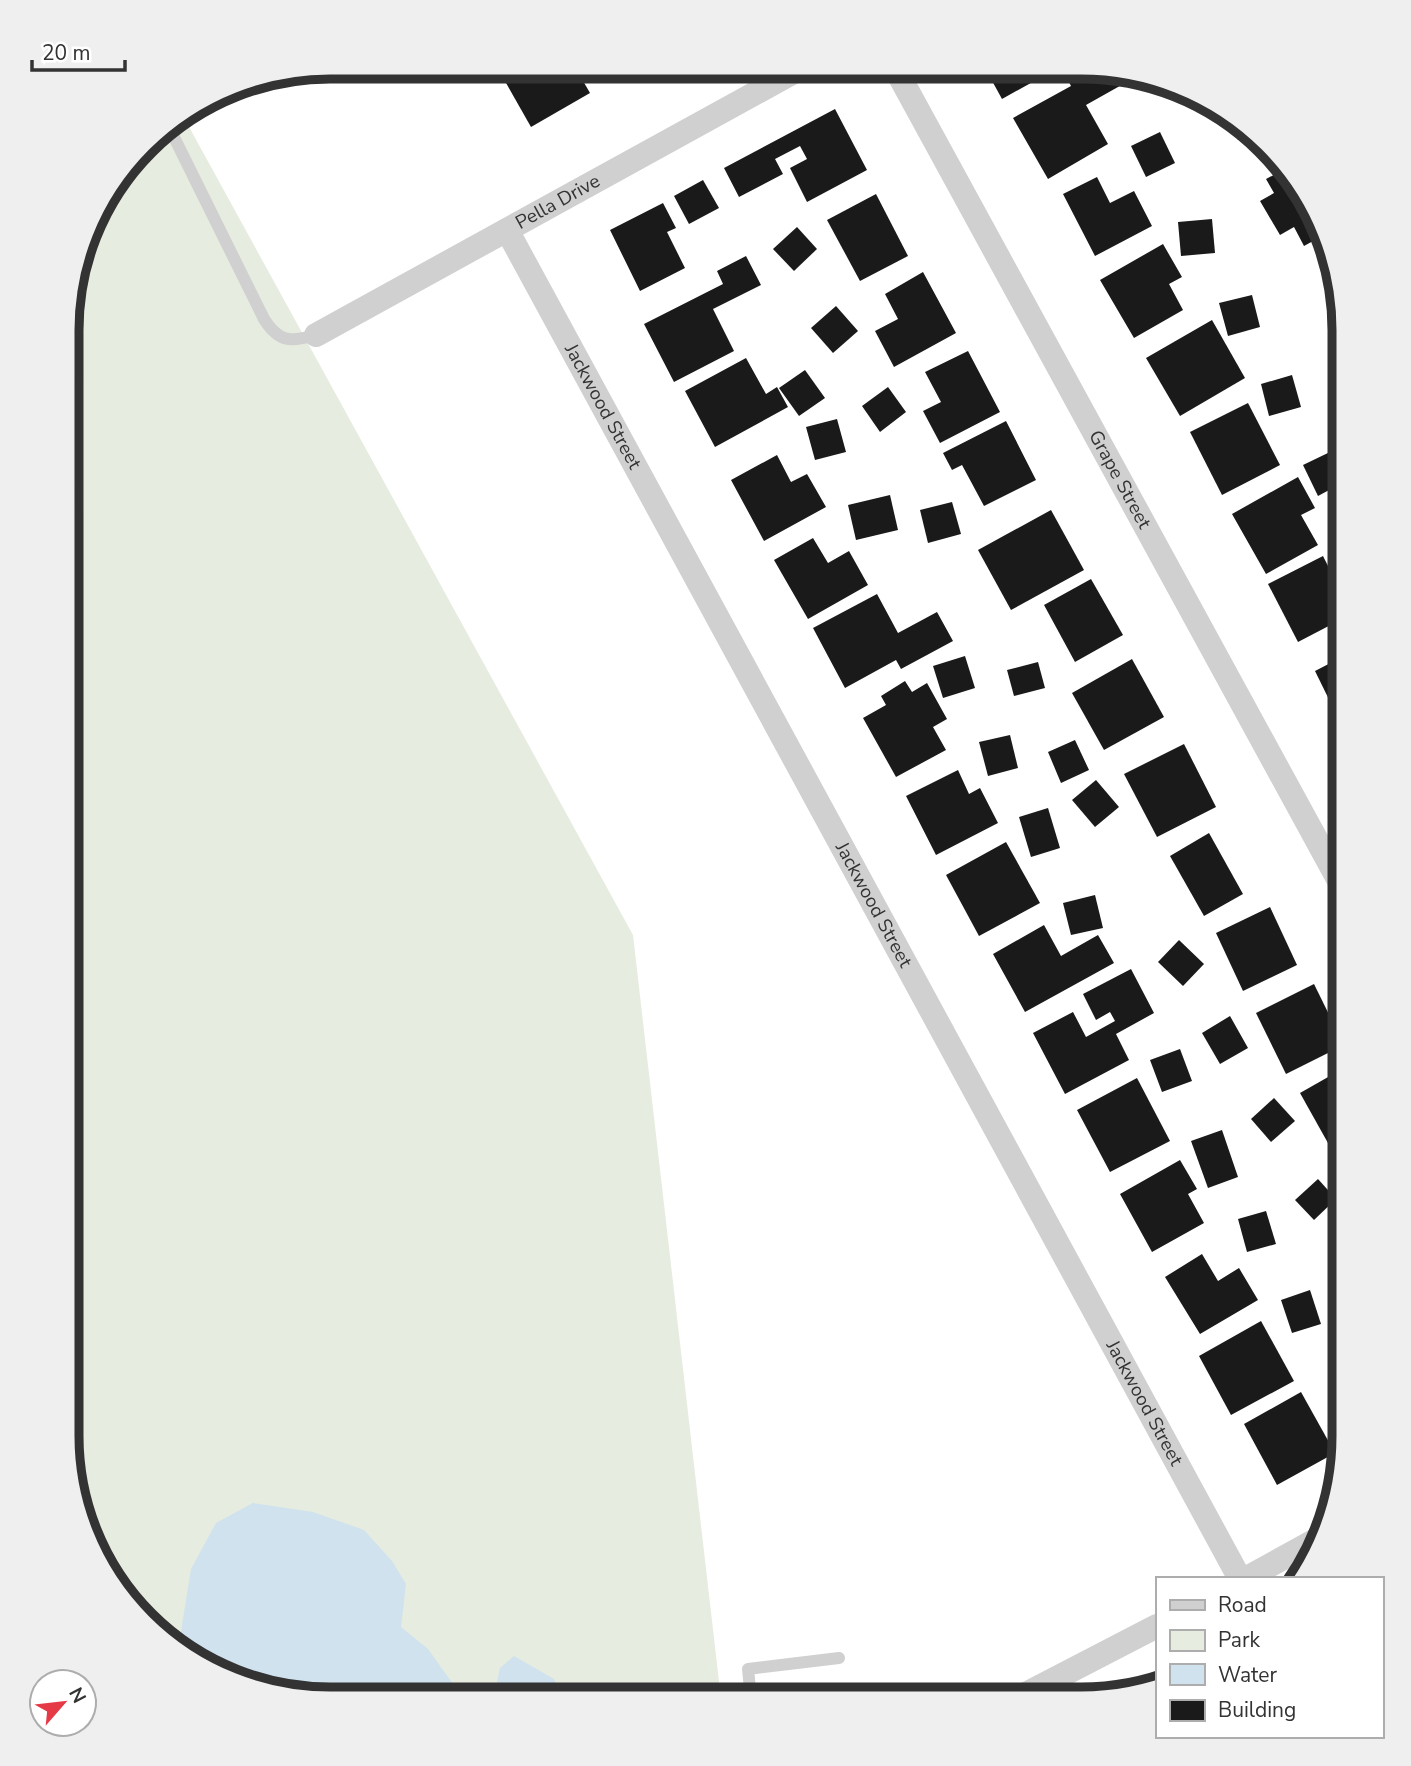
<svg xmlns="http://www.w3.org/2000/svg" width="1411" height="1766" viewBox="0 0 1411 1766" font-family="'Nunito Sans',sans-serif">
	<rect width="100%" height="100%" fill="#fff"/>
	<path fill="#e6ecdf" d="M 183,116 L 633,935 L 721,1699 L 312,1699 L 245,1685 L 184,1655 L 102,1568 L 75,1504 L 67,1437 L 69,295 L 102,198 L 156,131 Z"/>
	<path fill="#cfe2ee" d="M 253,1503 L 313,1512 L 364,1530 L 392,1561 L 406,1584 L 401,1627 L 428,1649 L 453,1684 L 481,1698 L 496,1687 L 500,1668 L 514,1656 L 554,1679 L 564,1699 L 312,1699 L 245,1685 L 184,1655 L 178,1650 L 191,1569 L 216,1523 Z"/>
	<g fill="#1a1a1a">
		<path d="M 497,67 L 575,67 L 590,93 L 531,127 Z"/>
		<path d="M 619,67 L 637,67 L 623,75 Z"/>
		<path d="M 985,68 L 992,68 L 1056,69 L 1002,99 Z"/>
		<path d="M 1084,69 L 1116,69 L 1132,75 L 1134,78 L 1086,105 L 1108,144 L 1048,179 L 1013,118 L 1071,86 L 1067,78 Z"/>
		<path d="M 835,109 L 867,170 L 807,202 L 790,168 L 807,159 L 800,146 L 775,159 L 783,174 L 739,197 L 724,168 Z"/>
		<path d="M 1222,109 L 1228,111 L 1250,134 L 1238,140 Z"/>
		<path d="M 1160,132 L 1175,163 L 1146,177 L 1131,146 Z"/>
		<path d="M 1262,148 L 1274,161 L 1269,163 Z"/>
		<path d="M 1283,170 L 1309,198 L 1324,235 L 1304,246 L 1294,227 L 1280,235 L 1260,201 L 1274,193 L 1266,179 Z"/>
		<path d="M 1097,177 L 1110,203 L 1134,191 L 1152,226 L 1095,256 L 1063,194 Z"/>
		<path d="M 703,180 L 719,208 L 689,224 L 674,196 Z"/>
		<path d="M 876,194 L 908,256 L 860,281 L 827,220 Z"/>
		<path d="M 663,203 L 676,228 L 667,232 L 685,268 L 640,291 L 610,230 Z"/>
		<path d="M 1212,219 L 1215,253 L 1181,256 L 1178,222 Z"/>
		<path d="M 797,227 L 817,249 L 794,271 L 773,249 Z"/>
		<path d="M 1163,244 L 1182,277 L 1169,284 L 1183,310 L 1134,338 L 1100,280 Z"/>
		<path d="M 746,256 L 761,285 L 713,309 L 734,351 L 674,382 L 644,324 L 723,284 L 717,271 Z"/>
		<path d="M 1337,270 L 1341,301 L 1340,301 L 1327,275 Z"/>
		<path d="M 923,272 L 956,333 L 894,367 L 875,331 L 898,319 L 885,294 Z"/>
		<path d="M 1252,295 L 1260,327 L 1228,336 L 1219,303 Z"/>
		<path d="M 836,306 L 858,331 L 833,353 L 811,328 Z"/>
		<path d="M 1212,320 L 1245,378 L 1180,416 L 1146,358 Z"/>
		<path d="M 968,351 L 1000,412 L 940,443 L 923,411 L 941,402 L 925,372 Z"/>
		<path d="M 746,358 L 766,394 L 777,387 L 788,407 L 715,447 L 685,391 Z"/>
		<path d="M 805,370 L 825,398 L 799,416 L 779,388 Z"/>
		<path d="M 1292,375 L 1301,407 L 1269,416 L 1261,384 Z"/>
		<path d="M 888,387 L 906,412 L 880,432 L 862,406 Z"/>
		<path d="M 1248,403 L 1280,465 L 1222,495 L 1190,432 Z"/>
		<path d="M 837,419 L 846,452 L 815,460 L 806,427 Z"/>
		<path d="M 1006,421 L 1036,480 L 984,506 L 962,465 L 952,470 L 943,453 Z"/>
		<path d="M 1330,452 L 1344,482 L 1318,496 L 1303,465 Z"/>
		<path d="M 777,455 L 791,482 L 807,474 L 826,507 L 764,541 L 731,480 Z"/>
		<path d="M 1298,477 L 1315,508 L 1301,515 L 1318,545 L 1266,574 L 1232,514 Z"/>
		<path d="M 890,495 L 898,530 L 856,540 L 848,505 Z"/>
		<path d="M 952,502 L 961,534 L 928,543 L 920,510 Z"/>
		<path d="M 1051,510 L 1084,570 L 1011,610 L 978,550 Z"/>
		<path d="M 813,538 L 828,563 L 849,551 L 868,585 L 808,619 L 774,560 Z"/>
		<path d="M 1323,556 L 1344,598 L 1344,618 L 1298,642 L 1268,584 Z"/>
		<path d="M 1091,579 L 1123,635 L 1075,662 L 1044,605 Z"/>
		<path d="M 877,594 L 898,633 L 937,612 L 953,641 L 901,669 L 896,660 L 845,688 L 813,628 Z"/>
		<path d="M 965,656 L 975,688 L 943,698 L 933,666 Z"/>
		<path d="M 1344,656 L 1344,730 L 1315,671 Z"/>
		<path d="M 1132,659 L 1164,717 L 1104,750 L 1072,693 Z"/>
		<path d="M 1038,662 L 1045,688 L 1014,696 L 1007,670 Z"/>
		<path d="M 905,681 L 912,692 L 927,683 L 947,719 L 933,727 L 946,750 L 896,777 L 863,718 L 886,705 L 881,696 Z"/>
		<path d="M 1010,735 L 1018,768 L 988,776 L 979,742 Z"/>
		<path d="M 1075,740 L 1089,770 L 1061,783 L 1048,752 Z"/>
		<path d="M 1184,744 L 1216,807 L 1157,837 L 1124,774 Z"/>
		<path d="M 958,770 L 969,794 L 980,788 L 998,823 L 936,855 L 906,796 Z"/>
		<path d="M 1096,780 L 1119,807 L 1095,827 L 1072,800 Z"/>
		<path d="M 1048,808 L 1060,848 L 1031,857 L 1019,817 Z"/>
		<path d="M 1209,833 L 1243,894 L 1204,916 L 1170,856 Z"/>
		<path d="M 1006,842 L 1040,903 L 979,936 L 946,875 Z"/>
		<path d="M 1095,895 L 1103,928 L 1071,935 L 1063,903 Z"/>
		<path d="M 1270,907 L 1297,965 L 1243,991 L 1216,933 Z"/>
		<path d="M 1044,925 L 1061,956 L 1098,935 L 1114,963 L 1025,1012 L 993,954 Z"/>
		<path d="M 1179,940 L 1204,964 L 1183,986 L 1158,962 Z"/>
		<path d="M 1131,969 L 1154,1013 L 1116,1034 L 1129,1060 L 1065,1094 L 1033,1033 L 1073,1012 L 1086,1037 L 1115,1021 L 1110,1012 L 1096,1020 L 1083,994 Z"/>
		<path d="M 1314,984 L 1344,1045 L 1286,1074 L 1256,1013 Z"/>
		<path d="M 1230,1016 L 1248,1048 L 1220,1064 L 1202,1033 Z"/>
		<path d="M 1180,1049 L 1192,1081 L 1162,1092 L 1150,1060 Z"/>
		<path d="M 1344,1068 L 1344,1146 L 1333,1152 L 1300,1093 Z"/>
		<path d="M 1137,1078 L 1170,1141 L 1110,1172 L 1077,1110 Z"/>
		<path d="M 1274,1098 L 1295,1121 L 1271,1142 L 1251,1119 Z"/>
		<path d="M 1222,1130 L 1238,1177 L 1208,1188 L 1191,1141 Z"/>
		<path d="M 1180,1160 L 1197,1189 L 1188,1194 L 1204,1223 L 1152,1252 L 1120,1194 Z"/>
		<path d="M 1318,1179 L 1336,1199 L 1314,1220 L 1295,1200 Z"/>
		<path d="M 1266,1211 L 1276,1244 L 1247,1252 L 1238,1219 Z"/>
		<path d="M 1202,1254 L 1218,1281 L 1239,1268 L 1258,1300 L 1200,1334 L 1165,1277 Z"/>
		<path d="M 1344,1263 L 1344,1301 L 1329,1270 Z"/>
		<path d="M 1310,1290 L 1321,1324 L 1292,1333 L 1281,1300 Z"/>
		<path d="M 1261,1321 L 1294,1381 L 1231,1415 L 1199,1356 Z"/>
		<path d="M 1301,1392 L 1335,1453 L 1277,1485 L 1244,1424 Z"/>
		<path d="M 1344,1410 L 1344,1446 L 1329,1417 Z"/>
	</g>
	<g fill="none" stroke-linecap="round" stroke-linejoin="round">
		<g stroke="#d0d0d0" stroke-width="12">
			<path d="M 168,125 L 264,319 C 279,343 291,342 316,335"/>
			<path d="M 751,1699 L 748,1669 L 839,1658"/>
		</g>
		<g stroke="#d0d0d0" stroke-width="24">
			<path id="s1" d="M 895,68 L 1344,890"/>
			<path id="s2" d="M 507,230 L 1240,1579"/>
			<path id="s3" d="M 316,335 L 801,68"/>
			<path d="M 1245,1579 L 1323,1536"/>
			<path d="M 1016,1699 L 1157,1626"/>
		</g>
	</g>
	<g text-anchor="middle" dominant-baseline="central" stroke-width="7" stroke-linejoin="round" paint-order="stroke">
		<g font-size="19" fill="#333" stroke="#fff">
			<text stroke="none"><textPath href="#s3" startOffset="276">Pella Drive</textPath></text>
			<text stroke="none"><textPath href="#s2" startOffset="201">Jackwood Street</textPath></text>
			<text stroke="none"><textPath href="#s1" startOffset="469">Grape Street</textPath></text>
			<text stroke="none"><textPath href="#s2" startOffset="768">Jackwood Street</textPath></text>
			<text stroke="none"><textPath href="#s2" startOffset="1335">Jackwood Street</textPath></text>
		</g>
	</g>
	<path d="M0 0H1411V1766H0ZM330 79H1081A251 251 0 0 1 1332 330V1436A251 251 0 0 1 1081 1687H330A251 251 0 0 1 79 1436V330A251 251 0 0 1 330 79Z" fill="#efefef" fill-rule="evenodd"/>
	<path fill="none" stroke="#333" stroke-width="9" d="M330 79H1081A251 251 0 0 1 1332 330V1436A251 251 0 0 1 1081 1687H330A251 251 0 0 1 79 1436V330A251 251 0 0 1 330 79Z"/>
	<rect x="1156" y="1577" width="228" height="161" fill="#ffffff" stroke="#adadad" stroke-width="2"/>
	<rect x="1170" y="1600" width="35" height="10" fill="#d0d0d0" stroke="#adadad" stroke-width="2"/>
	<text x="1218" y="1612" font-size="21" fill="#333333">Road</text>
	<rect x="1170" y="1630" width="35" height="21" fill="#e6ecdf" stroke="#adadad" stroke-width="2"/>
	<text x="1218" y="1647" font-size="21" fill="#333333">Park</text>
	<rect x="1170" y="1664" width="35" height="21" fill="#cfe2ee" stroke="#adadad" stroke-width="2"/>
	<text x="1218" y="1682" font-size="21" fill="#333333">Water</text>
	<rect x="1170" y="1700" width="35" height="21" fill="#1a1a1a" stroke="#adadad" stroke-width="2"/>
	<text x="1218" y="1717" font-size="21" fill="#333333">Building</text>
	<g transform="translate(63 1703) rotate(62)"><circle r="33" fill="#ffffff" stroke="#adadad" stroke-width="2"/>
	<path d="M0-5L12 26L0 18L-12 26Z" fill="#e63946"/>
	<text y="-10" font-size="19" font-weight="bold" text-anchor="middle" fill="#333333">N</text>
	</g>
	<path d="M32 60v10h93v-10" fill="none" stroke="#333333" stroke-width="3.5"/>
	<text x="42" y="60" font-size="21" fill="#333333" stroke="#ffffff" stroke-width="5" paint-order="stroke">20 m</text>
</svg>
